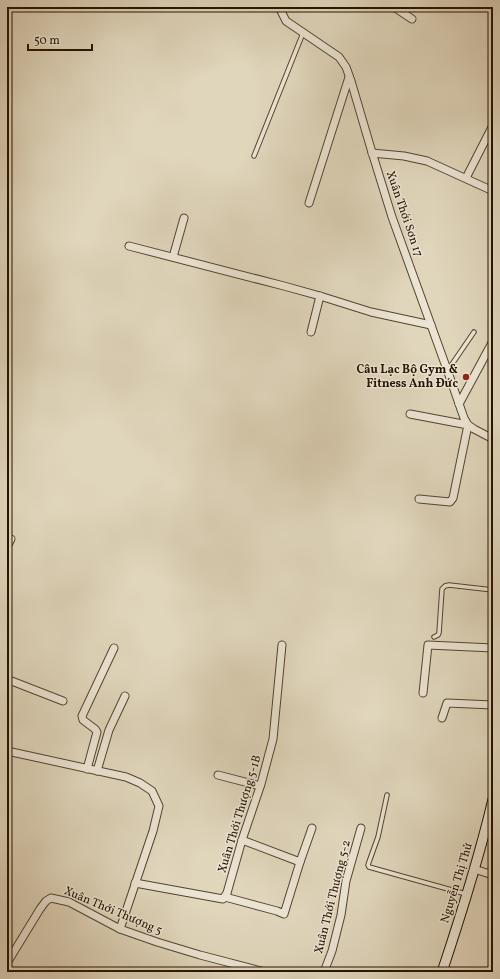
<svg xmlns="http://www.w3.org/2000/svg" width="500" height="979" viewBox="0 0 500 979" font-family="Vollkorn,serif">
	<rect width="100%" height="100%" fill="#e0d6bc"/>
	<filter id="stains"><feTurbulence type="fractalNoise" baseFrequency=".005" numOctaves="4"/><feColorMatrix values="0 0 0 0 .2 0 0 0 0 .09 0 0 0 0 .02 0 0 0 .5 -.17"/></filter>
	<radialGradient id="worn" r=".72"><stop offset=".6" stop-color="#630" stop-opacity="0"/><stop offset="1" stop-color="#630" stop-opacity=".3"/></radialGradient>
	<g fill="none" stroke-linecap="round" stroke-linejoin="round">
		<defs>
			<g id="lane">
				<path d="M 254,156 L 303,33"/>
				<path d="M 448,370 L 474,332"/>
				<path d="M 434,637 L 438,635 L 439,633 L 442,589 L 445,586 L 449,585 L 493,590"/>
				<path d="M 387,795 L 378,837 L 369,862 L 368,865 L 369,867 L 466,894"/>
			</g>
			<g id="street">
				<path d="M 280,7 L 280,9 L 286,21 L 339,57 L 346,67 L 351,81 L 371,149 L 392,217 L 449,375 L 464,418 L 468,425 L 474,429 L 493,439"/>
				<path d="M 394,7 L 412,19"/>
				<path d="M 372,153 L 404,156 L 427,161 L 493,191"/>
				<path d="M 466,178 L 492,127"/>
				<path d="M 309,203 L 349,77"/>
				<path d="M 129,246 L 284,286 L 320,296 L 371,312 L 431,325"/>
				<path d="M 173,257 L 184,218"/>
				<path d="M 311,332 L 320,296"/>
				<path d="M 459,404 L 493,341"/>
				<path d="M 410,414 L 468,425 L 453,498 L 450,502 L 419,499"/>
				<path d="M 7,547 L 11,539"/>
				<path d="M 7,686 L 9,680 L 63,701"/>
				<path d="M 423,693 L 428,645 L 493,648"/>
				<path d="M 442,718 L 447,703 L 493,705"/>
				<path d="M 7,751 L 126,777 L 140,783 L 152,791 L 159,806 L 153,831 L 120,929"/>
				<path d="M 87,769 L 97,732 L 95,729 L 83,720 L 82,716 L 114,648"/>
				<path d="M 97,771 L 109,730 L 125,696"/>
				<path d="M 218,775 L 260,786"/>
				<path d="M 242,840 L 300,862 L 312,828"/>
				<path d="M 474,869 L 493,875"/>
				<path d="M 135,883 L 223,899 L 227,893 L 242,840 L 261,784 L 273,739 L 282,645"/>
				<path d="M 225,897 L 277,911 L 284,914 L 300,862"/>
				<path d="M 7,963 L 40,909 L 46,901 L 51,898 L 69,902 L 120,929 L 157,942 L 200,955 L 265,972"/>
				<path d="M 324,972 L 332,951 L 341,915 L 346,881 L 361,828"/>
			</g>
			<path id="secondary" d="M 442,972 C 461,915 479,858 493,799"/>
		</defs>
		<use href="#lane" stroke="#53442f" stroke-width="5.5"/>
		<use href="#street" stroke="#53442f" stroke-width="9"/>
		<use href="#secondary" stroke="#241300" stroke-width="11"/>
		<use href="#lane" stroke="#ebe4d3" stroke-width="3.5"/>
		<use href="#street" stroke="#ebe4d3" stroke-width="7"/>
		<use href="#secondary" stroke="#ebe4d3" stroke-width="9"/>
	</g>
	<circle fill="#8f2418" stroke="#ebe4d3" stroke-width="1.5" cx="466" cy="377" r="4"/>
	<g text-anchor="middle" dominant-baseline="central" stroke-width="3" stroke-linejoin="round" paint-order="stroke">
		<g font-size="12" fill="#241300" stroke="#ebe4d3">
			<text transform="translate(404 214) rotate(71)">Xuân Thới Sơn 17</text>
			<text transform="translate(240 814) rotate(-73)">Xuân Thới Thượng 5-1B</text>
			<text transform="translate(457 883) rotate(-73)">Nguyễn Thị Thử</text>
			<text transform="translate(333 897) rotate(-76)">Xuân Thới Thượng 5-2</text>
			<text transform="translate(113 911) rotate(23)">Xuân Thới Thượng 5</text>
		</g>
		<g font-size="12" font-weight="bold" fill="#241300" stroke="#ebe4d3" text-anchor="end">
			<text x="458" y="370">Câu Lạc Bộ Gym &amp;<tspan x="458" dy="14">Fitness Anh Đức</tspan></text>
		</g>
	</g>
	<rect width="500" height="979" fill="none" stroke="#e0d6bc" stroke-width="24"/>
	<rect x="8" y="8" width="484" height="963" fill="none" stroke="#241300" stroke-width="2"/>
	<rect x="12" y="12" width="476" height="955" fill="none" stroke="#241300"/>
	<path d="M28 44v6h64v-6" fill="none" stroke="#241300" stroke-width="2"/>
	<text x="34" y="44" font-size="12" fill="#241300" stroke="#ebe4d3" stroke-width="3" paint-order="stroke">50 m</text>
	<rect width="100%" height="100%" filter="url(#stains)"/>
	<rect width="100%" height="100%" fill="url(#worn)"/>
</svg>
